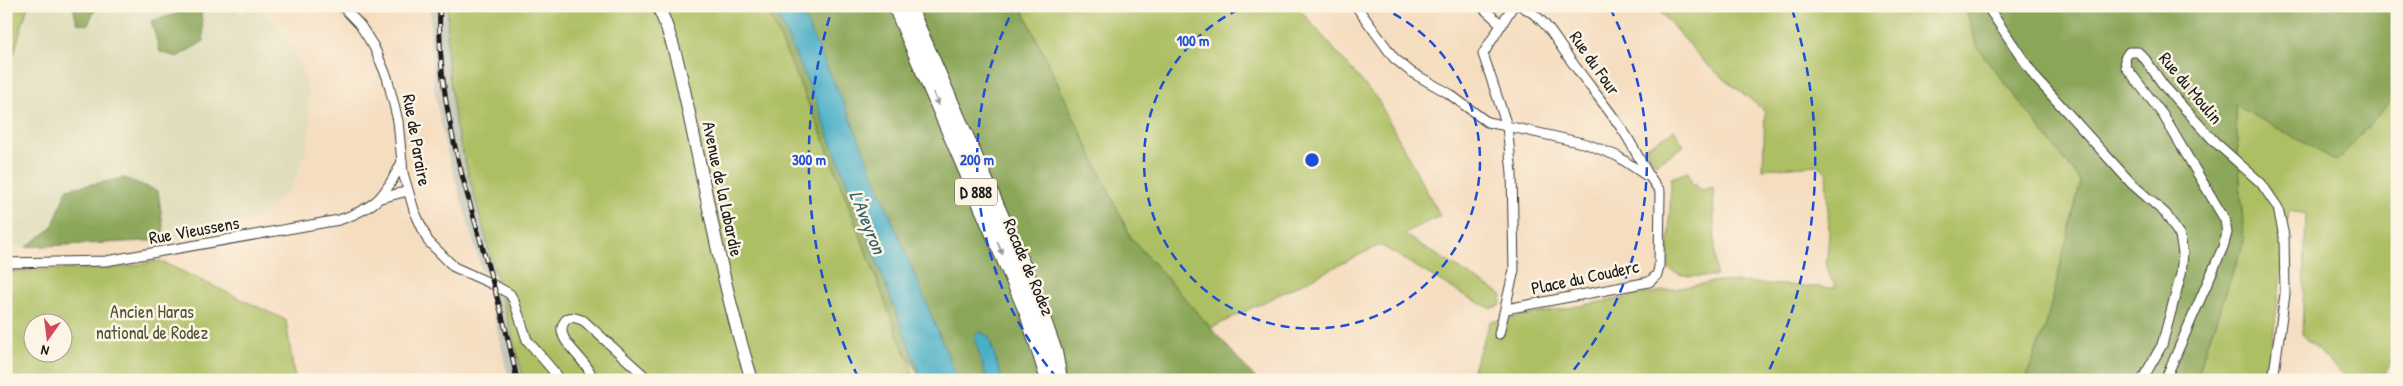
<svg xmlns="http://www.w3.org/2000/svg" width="2403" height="386" viewBox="0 0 2403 386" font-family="'Patrick Hand',sans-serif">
	<rect width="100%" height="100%" fill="#fcf5e5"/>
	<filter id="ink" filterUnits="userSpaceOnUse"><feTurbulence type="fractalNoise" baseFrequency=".02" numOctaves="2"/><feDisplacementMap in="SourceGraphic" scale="10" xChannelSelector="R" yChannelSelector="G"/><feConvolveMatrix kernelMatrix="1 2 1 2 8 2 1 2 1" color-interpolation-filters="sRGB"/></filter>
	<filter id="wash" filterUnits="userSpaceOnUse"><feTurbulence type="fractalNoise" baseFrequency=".0096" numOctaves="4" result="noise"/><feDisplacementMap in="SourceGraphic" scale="20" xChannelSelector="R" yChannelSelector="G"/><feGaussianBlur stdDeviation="1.12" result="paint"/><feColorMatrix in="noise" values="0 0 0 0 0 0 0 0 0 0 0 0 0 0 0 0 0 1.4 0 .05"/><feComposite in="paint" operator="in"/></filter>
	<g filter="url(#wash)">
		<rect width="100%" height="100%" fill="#f5ddc0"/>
		<path fill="#dfddbb" d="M 6,6 L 230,6 L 244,17 L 248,6 L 258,6 L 276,24 L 296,54 L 308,91 L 310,124 L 306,151 L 297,175 L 285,194 L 262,214 L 240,226 L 195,239 L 6,248 Z"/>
		<g fill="#c3c6b9">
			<path d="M 431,6 L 448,6 L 447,57 L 456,128 L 497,275 L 482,271 L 444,141 L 435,94 L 430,46 Z"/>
			<path d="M 488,290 L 503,296 L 524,380 L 509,380 Z"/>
		</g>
		<g fill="#adbf63" stroke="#646e40" fill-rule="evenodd">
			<path d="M 6,6 L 28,6 L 12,60 L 6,58 Z"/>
			<path d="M 448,6 L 766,6 L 820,130 L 916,380 L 524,380 L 456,128 L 447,57 Z"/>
			<path d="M 1021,6 L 1297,6 L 1378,100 L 1440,216 L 1403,234 L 1502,295 L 1500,306 L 1490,308 L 1467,297 L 1380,245 L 1211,328 L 1131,238 Z"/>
			<path d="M 1655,6 L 1965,6 L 1978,48 L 2081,181 L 2046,325 L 2025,380 L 1469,380 L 1490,322 L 1718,281 L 1836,288 L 1826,269 L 1829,232 L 1826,171 L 1818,165 L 1763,169 L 1765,111 L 1707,65 Z"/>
			<path d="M 2397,94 L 2397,353 L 2381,380 L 2349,380 L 2302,335 L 2306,214 L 2289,211 L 2270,362 L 2263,380 L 2195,380 L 2244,241 L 2235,104 L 2337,161 Z"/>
			<path d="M 1674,130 L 1684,146 L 1655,164 L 1645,148 Z"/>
			<path d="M 1688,172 L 1692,185 L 1696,184 L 1699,191 L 1713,187 L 1716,276 C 1699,276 1681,279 1668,268 L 1671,178 Z"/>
			<path d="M 160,261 L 286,320 L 295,380 L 6,380 L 6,271 L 117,268 ZM 32,324 L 62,324 L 62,354 L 32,354 Z"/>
		</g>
		<g fill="#8aa659" stroke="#53613a">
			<path d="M 73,6 L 100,6 L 94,11 L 88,25 L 77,23 Z"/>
			<path d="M 181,6 L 209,6 L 201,12 L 204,41 L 177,57 L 160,52 L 151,21 L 177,14 Z"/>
			<path d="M 766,6 L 1021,6 L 1131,238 L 1257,380 L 921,380 L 901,344 L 820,130 Z"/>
			<path d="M 1965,6 L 2397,6 L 2397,94 L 2337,161 L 2235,105 L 2244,241 L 2195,380 L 2025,380 L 2046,325 L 2081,181 L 1978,48 Z"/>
			<path d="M 124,178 L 158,191 L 165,240 L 26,247 L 52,228 L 67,189 Z"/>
		</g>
		<g fill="#47aec6" stroke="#326571">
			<path d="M 773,6 L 799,6 L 848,113 L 958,380 L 922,380 L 812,91 Z"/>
			<path d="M 980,331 L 989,337 L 1002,380 L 987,380 L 974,337 Z"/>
		</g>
	</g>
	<g filter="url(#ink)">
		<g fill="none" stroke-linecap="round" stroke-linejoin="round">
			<defs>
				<g id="street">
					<path d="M 342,6 L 360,25 L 374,47 L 387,77 L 398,121 L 403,173 L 414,210 L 428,241 L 454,267 L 492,284 L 510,294 L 514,301 L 527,340 L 561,380"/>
					<path d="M 1356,6 L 1394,58 L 1411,72 L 1448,93 L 1487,122 L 1507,126 L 1512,173 L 1514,270 L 1499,334"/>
					<path d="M 1513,6 L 1483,54 L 1507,126 L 1587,144 L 1617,156 L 1647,176"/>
					<path d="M 1987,6 L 2035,77 L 2132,184 L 2166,214 L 2180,236 L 2183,253 L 2181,274 L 2162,345 L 2142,380"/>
					<path d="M 1483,8 L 1502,25"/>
					<path d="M 381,198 L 408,191"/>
					<path d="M 6,263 L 106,261 L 339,220 C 377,207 384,197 402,162"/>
					<path d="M 1506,309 L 1649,282 L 1657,275 L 1659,267 L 1660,191 C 1645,173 1637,152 1624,132 C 1607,107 1587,83 1569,58 C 1554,37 1545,18 1521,6"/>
					<path d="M 592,380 C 592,361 550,339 565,321 C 570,315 577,318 584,321 L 649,380"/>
					<path d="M 2165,380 L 2223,247 L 2227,233 L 2225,220 L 2163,115 L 2126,67 L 2125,58 L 2129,52 L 2138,52 L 2145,59 L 2164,86 L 2215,142 L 2261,183 L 2278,208 L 2284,236 L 2285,294 L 2273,380"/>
				</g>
				<path id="secondary" d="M 658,6 C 678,49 685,97 695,142 C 712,222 727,302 752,380"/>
				<g id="highway">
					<path d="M 896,6 L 1028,313 L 1049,380"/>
					<path d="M 910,11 L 1029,281 L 1054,352 L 1059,379"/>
				</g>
			</defs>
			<use href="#street" stroke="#3d3935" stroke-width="11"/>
			<use href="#secondary" stroke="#3d3935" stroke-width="14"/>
			<use href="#highway" stroke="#3d3935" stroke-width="18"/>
			<use href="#street" stroke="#fff" stroke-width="9"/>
			<use href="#secondary" stroke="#fff" stroke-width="12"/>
			<use href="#highway" stroke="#fff" stroke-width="16"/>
			<defs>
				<path id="rail" d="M 440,6 C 434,137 493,254 517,380"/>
			</defs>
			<use href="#rail" stroke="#1c1c1c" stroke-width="5"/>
			<use href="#rail" stroke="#fcf5e5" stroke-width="3" stroke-dasharray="9" stroke-linecap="butt"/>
		</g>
		<defs><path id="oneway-solid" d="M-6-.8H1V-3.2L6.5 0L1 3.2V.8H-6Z" transform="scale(1.25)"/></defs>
		<g fill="#999">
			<use href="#oneway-solid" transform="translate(936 99) rotate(67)"/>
			<use href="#oneway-solid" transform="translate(1000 248) rotate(67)"/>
		</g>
	</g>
	<g fill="none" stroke="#1d4ed8" stroke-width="2.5" stroke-dasharray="9 6">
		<path d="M1380 7A168 168 0 1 1 1244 7"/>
		<path d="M1057 378A335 335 0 0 1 1014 8M1610 8A335 335 0 0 1 1567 378"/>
		<path d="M858 377A503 503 0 0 1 832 9M1792 9A503 503 0 0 1 1766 377"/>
	</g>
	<g text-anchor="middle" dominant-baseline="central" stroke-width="5" stroke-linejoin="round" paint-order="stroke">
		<rect fill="#fcf5e5" stroke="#5f5d58" stroke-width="1" x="955" y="178.5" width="42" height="27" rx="4"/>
		<g font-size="16" font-weight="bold" fill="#1c1c1c">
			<text x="976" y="192">D 888</text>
		</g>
		<g font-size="18" fill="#1c1c1c" stroke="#fcf5e5">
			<text transform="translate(1595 63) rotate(55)">Rue du Four</text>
			<text transform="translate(2191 88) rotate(50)">Rue du Moulin</text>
			<text transform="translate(417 140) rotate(80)">Rue de Paraire</text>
			<text transform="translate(723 189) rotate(78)">Avenue de la Labardie</text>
			<text transform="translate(194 230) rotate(-10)">Rue Vieussens</text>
			<text transform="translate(1029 267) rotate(67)">Rocade de Rodez</text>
			<text transform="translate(1585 277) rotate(-12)">Place du Couderc</text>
		</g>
		<g font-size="18" fill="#4f5535" stroke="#fcf5e5">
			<text x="152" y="311">Ancien Haras<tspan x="152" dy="21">national de Rodez</tspan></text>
		</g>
		<g font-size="19" font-style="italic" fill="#2f5e68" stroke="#fcf5e5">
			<text transform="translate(868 222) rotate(68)">L'Aveyron</text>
		</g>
	</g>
	<circle cx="1312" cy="160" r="8" fill="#1d4ed8" stroke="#fcf5e5" stroke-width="2.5"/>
	<g font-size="15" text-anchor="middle" font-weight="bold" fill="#1d4ed8" stroke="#fcf5e5" stroke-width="5" stroke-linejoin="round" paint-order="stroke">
		<text x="1193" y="46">100 m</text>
		<text x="977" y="165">200 m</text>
		<text x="809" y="165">300 m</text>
	</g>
	<rect width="2403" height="386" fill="none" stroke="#fcf5e5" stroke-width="25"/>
	<g transform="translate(48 338) rotate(194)"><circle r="24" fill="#fcf5e5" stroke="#a29e95"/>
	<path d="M0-4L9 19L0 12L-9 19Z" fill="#d1495b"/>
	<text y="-8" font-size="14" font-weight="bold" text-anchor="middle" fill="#1c1c1c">N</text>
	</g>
</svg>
